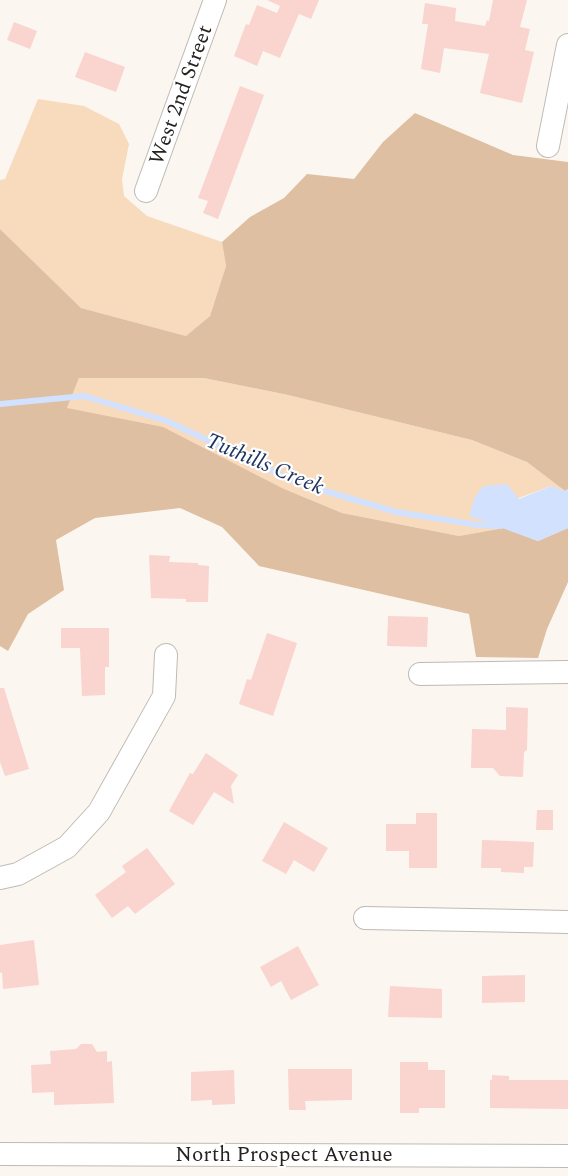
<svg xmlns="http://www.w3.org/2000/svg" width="568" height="1176" viewBox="0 0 568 1176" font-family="Spectral,serif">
	<rect width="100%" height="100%" fill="#fcf6f1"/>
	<g fill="#f8dabc">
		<path d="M 38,99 L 84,106 L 119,124 L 129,144 L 122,179 L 124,196 L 147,216 L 222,242 L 226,266 L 210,316 L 186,336 L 81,308 L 0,229 L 0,180 L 5,179 Z"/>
		<path d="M 79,378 L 204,378 L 288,395 L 472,440 L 527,462 L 565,491 L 551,486 L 470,516 L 504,528 L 459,536 L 342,513 L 282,488 L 67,408 Z"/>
	</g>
	<path fill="#debfa1" d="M 415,113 L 513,155 L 568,162 L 568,489 L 565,491 L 527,462 L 472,440 L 288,395 L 204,378 L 79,378 L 67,408 L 163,427 L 282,488 L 342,513 L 459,536 L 504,528 L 538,541 L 568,528 L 568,582 L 547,629 L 538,658 L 476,657 L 469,614 L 259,566 L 222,527 L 180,508 L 95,518 L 56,540 L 64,590 L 28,614 L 8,651 L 0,646 L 0,229 L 81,308 L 186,336 L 210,316 L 226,266 L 222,242 L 250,217 L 284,198 L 307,174 L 354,179 L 383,142 Z"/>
	<path fill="#d1e1fe" d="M 507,484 L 519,499 L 551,486 L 565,491 L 568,489 L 568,528 L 538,541 L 469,516 L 475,497 L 483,486 Z"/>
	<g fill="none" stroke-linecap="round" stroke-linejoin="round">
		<path stroke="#d1e1fe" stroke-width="6" d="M 0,404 L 84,396 L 167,421 L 298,483 L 396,512 L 478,525 L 498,526 L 504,525"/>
	</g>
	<g fill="#fad4ce">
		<path d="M 267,0 L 319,0 L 311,19 L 299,14 L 280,58 L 263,51 L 257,66 L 234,56 L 246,24 L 249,25 L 257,5 L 277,13 L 280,6 Z"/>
		<path d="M 493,0 L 527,0 L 520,27 L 530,29 L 525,50 L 534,52 L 522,103 L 480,93 L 489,54 L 444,48 L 440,73 L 421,69 L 428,24 L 422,24 L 425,3 L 456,8 L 455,21 L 485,26 L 487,20 L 489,21 Z"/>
		<path d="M 14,22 L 37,31 L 30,49 L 7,40 Z"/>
		<path d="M 85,52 L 125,67 L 116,92 L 75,77 Z"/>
		<path d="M 240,86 L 264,95 L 218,219 L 203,213 L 208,201 L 198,198 Z"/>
		<path d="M 149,555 L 170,556 L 169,562 L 198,563 L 198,565 L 209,566 L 208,602 L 186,602 L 186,599 L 151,598 Z"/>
		<path d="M 388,616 L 428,617 L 427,647 L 387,646 Z"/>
		<path d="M 61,628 L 109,628 L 109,667 L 105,667 L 105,695 L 82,696 L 80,648 L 61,648 Z"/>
		<path d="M 267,633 L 297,643 L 273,716 L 239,704 L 247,679 L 251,680 Z"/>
		<path d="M 0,688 L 4,688 L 29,769 L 5,776 L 0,762 Z"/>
		<path d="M 506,707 L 528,708 L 527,750 L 524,752 L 523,777 L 500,776 L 493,768 L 471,768 L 472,729 L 506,730 Z"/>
		<path d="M 206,753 L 238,775 L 231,786 L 234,804 L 214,792 L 193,825 L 169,811 L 190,773 L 193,774 Z"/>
		<path d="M 537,810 L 553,810 L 553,830 L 536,830 Z"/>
		<path d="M 416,813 L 437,813 L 437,868 L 409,868 L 409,851 L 386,851 L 386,824 L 416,824 Z"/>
		<path d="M 284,822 L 328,848 L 314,872 L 294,860 L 286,874 L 262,861 Z"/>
		<path d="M 482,840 L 534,842 L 533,867 L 524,867 L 524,873 L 501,872 L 501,868 L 481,868 Z"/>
		<path d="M 147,848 L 175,884 L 135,914 L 128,906 L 112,918 L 95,895 L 126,872 L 122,866 Z"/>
		<path d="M 34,940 L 39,985 L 3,989 L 2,972 L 0,973 L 0,945 Z"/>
		<path d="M 298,946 L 319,985 L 291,1000 L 281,981 L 271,987 L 260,967 Z"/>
		<path d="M 525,975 L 525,1002 L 482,1003 L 482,976 Z"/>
		<path d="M 390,986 L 442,989 L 442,1018 L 388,1017 Z"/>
		<path d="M 81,1044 L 92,1044 L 97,1052 L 107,1051 L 107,1062 L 112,1061 L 114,1103 L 54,1105 L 54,1092 L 32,1093 L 31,1065 L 51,1064 L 50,1051 L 76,1049 Z"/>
		<path d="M 400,1062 L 428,1062 L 428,1070 L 445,1070 L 445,1108 L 419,1108 L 419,1113 L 400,1113 Z"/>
		<path d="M 288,1069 L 352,1069 L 352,1100 L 305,1101 L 306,1110 L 289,1110 Z"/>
		<path d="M 234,1070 L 235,1104 L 212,1105 L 212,1100 L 191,1101 L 191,1072 Z"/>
		<path d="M 492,1075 L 509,1076 L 509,1080 L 568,1080 L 568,1109 L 490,1108 L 490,1080 L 492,1080 Z"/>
	</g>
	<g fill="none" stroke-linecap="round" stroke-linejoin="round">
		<defs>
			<g id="minor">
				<path d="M 548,146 L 568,45"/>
				<path d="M 146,191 L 215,0"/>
				<path d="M 420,674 L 568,672"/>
				<path d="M 0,878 L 18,874 L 67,847 L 99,812 L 164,696 L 166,655"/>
				<path d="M 365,918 L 568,922"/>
				<path d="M 0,1154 L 568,1156"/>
			</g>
		</defs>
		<use href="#minor" stroke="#bfbab5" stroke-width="24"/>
		<use href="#minor" stroke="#fff" stroke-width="22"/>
	</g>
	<g text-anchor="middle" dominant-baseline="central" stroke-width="4.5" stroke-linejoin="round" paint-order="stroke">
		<g font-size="21" fill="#252321" stroke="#fff">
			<text transform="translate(181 95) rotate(-70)">West 2nd Street</text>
			<text x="284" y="1155">North Prospect Avenue</text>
		</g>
		<g font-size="22" font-style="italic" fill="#1c335f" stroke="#fff">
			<text transform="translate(265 464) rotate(23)">Tuthills Creek</text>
		</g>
	</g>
</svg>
